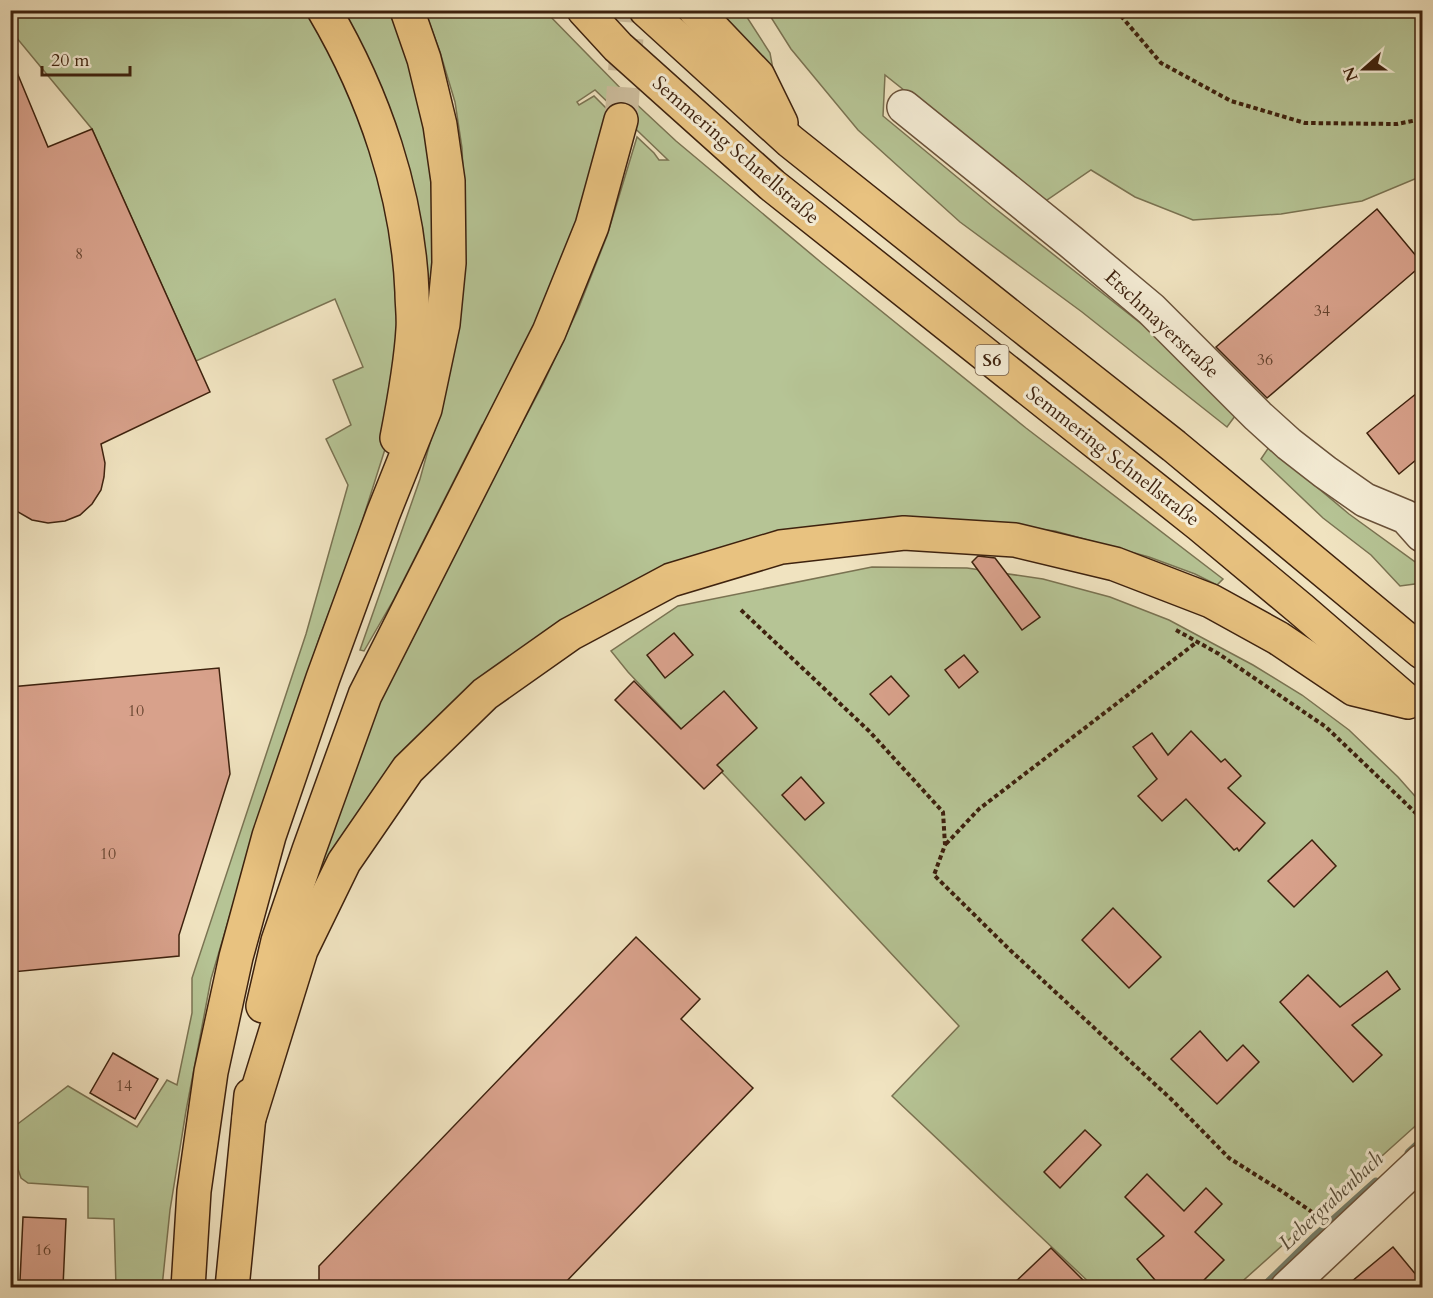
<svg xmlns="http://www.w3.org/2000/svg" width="1433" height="1298" viewBox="0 0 1433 1298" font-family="Cardo,serif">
	<rect width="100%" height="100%" fill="#f0e3c0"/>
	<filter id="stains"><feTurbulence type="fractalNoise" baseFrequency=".00333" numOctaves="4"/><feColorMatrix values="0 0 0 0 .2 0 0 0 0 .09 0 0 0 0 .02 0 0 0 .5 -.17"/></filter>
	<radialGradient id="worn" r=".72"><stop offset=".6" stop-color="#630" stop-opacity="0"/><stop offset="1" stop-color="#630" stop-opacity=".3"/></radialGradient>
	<g fill="#b6c495" stroke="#7a7352" stroke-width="1.5">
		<path d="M 10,11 L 309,11 L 350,85 L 376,161 L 396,245 L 400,307 L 386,446 L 353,550 L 320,636 L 243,871 L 211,979 L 186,1111 L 170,1210 L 162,1287 L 116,1287 L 114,1219 L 88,1218 L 88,1187 L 28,1183 L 21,1178 L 18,1169 L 15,1126 L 68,1086 L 137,1127 L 167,1080 L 177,1085 L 192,1013 L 192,978 L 306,634 L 348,485 L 326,439 L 351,425 L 333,380 L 363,367 L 335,299 L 196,361 L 92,129 L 11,31 Z"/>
		<path d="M 341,11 L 389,11 C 412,64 425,123 431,181 C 433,201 435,221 435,241 C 435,253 432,266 431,278 L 427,280 Z"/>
		<path d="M 425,11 L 545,11 L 632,100 L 676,141 L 823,264 L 1026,428 L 1223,579 L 1217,585 L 1195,574 L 1149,557 L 1055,531 L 995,524 L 929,521 L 563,620 L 320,883 L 313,880 L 380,701 L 418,628 L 462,537 L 543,384 L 579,307 L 607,236 L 637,137 L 654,153 L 659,160 L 668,160 L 595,90 L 577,102 L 579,105 L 594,96 L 607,109 C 600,148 591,188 579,226 C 556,296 519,361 486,426 L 482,425 L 394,599 L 364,651 L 360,650 L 420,479 L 438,414 L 465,216 L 462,148 L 455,102 L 440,52 Z"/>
		<path d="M 719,11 L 743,11 L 770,53 L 773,69 Z"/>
		<path d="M 767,11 L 1422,11 L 1422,176 L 1362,201 L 1281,214 L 1193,220 L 1135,197 L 1091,170 L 1044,202 L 885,75 L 883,116 L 992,206 L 1158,337 L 1235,416 L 1227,427 L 1082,312 L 960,222 L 858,130 L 791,49 Z"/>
		<path d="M 1269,447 L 1349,514 L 1422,567 L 1422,583 L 1400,586 L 1371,555 L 1323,518 L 1261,459 Z"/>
		<path d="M 872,567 L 967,568 L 1043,579 L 1110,597 L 1169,620 L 1253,665 L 1302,695 L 1349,730 L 1398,777 L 1422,804 L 1422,1120 L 1236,1287 L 1094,1287 L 892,1096 L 959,1026 L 628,672 L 611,651 L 678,606 Z"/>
	</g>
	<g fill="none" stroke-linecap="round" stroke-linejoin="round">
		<g stroke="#76806d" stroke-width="9">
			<path d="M 1409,1153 L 1422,1141"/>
			<path d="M 1263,1288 L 1316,1236 L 1376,1182"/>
		</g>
	</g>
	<g fill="#d8a18b" stroke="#3e220e" stroke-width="1.5">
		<path d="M 11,58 L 48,147 L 92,129 L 210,392 L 101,444 L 105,463 L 104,477 L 101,490 L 92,504 L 80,515 L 65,521 L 48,523 L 32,520 L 18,512 L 10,504 Z"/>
		<path d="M 1377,209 L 1422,263 L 1422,265 L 1267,398 L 1216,347 Z"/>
		<path d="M 1422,389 L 1422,455 L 1399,474 L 1367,433 Z"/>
		<path d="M 978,556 L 995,558 L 1040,617 L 1022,630 L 972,562 Z"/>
		<path d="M 674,633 L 693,655 L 665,678 L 647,655 Z"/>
		<path d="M 964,655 L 978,672 L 959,688 L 945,670 Z"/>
		<path d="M 219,668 L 230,774 L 179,935 L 179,956 L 12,972 L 10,956 L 10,687 Z"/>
		<path d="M 891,676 L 909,696 L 889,715 L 870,694 Z"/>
		<path d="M 634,681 L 681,729 L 724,691 L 757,728 L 717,765 L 723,771 L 704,789 L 615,700 Z"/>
		<path d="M 1191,731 L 1221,762 L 1225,759 L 1241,776 L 1228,788 L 1265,823 L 1239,851 L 1237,848 L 1234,850 L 1186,799 L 1162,821 L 1138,796 L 1157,779 L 1133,747 L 1152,733 L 1168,755 Z"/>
		<path d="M 801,777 L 824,803 L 805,820 L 782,795 Z"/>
		<path d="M 1312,840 L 1336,866 L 1294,907 L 1268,881 Z"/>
		<path d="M 1113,908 L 1161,957 L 1129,988 L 1082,940 Z"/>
		<path d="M 636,937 L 700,999 L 681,1019 L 753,1088 L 561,1287 L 319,1287 L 319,1266 Z"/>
		<path d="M 1387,971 L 1400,989 L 1352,1025 L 1382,1055 L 1353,1082 L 1280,1002 L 1308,975 L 1340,1007 Z"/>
		<path d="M 1200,1031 L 1227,1061 L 1243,1045 L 1259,1062 L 1217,1104 L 1171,1059 Z"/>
		<path d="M 113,1053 L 158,1079 L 135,1119 L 90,1093 Z"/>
		<path d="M 1085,1130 L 1101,1145 L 1060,1188 L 1044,1172 Z"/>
		<path d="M 1147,1174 L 1184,1211 L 1206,1188 L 1222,1204 L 1195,1232 L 1224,1260 L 1197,1287 L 1161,1287 L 1137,1259 L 1164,1236 L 1125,1197 Z"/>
		<path d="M 23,1217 L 66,1219 L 63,1287 L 28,1287 L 28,1282 L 20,1281 Z"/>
		<path d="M 1393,1247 L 1422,1282 L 1422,1287 L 1345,1287 Z"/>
		<path d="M 1051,1248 L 1090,1287 L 1010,1287 Z"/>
	</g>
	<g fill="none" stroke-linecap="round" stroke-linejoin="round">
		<path stroke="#ccbc9c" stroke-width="33" stroke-dasharray="33 16" stroke-linecap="butt" d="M 621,120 L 629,10"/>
		<defs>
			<g id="street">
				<path d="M 904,107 L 1071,242 L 1151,309 L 1258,416 L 1289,444 L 1325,472 L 1365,500 L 1406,517 L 1422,535"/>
				<path d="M 1287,1288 L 1422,1161"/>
			</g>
			<g id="highway">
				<path d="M 324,10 C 374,95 408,194 412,292 C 412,304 414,317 413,329 C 411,365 404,402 397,438"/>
				<path d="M 584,10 L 618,47 L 772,185 L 1200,525 L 1302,610 L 1405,699"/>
				<path d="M 646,10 L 790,141 L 1022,326 L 1174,446 L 1422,652"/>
				<path d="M 695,10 L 758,76 L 781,123"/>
				<path d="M 263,1006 L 278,941 L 309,850 L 365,695 L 549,332 L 592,226 L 621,120"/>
				<path d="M 249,1118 L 301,950 L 344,862 L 408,769 L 485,694 L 570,634 L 671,580 L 781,547 L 904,533 L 1015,540 L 1115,564 L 1211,601 L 1278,638 L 1354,689 L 1408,702"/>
				<path d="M 188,1288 L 194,1191 L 211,1072 L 236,957 L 269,836 L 323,678 L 383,514 L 425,409 L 443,324 L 449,263 L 448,181 L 440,125 L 424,59 L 407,10"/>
				<path d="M 232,1288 L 251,1095"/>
			</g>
		</defs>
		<use href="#street" stroke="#6a523a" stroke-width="36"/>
		<use href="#highway" stroke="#3e220e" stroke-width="36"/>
		<g stroke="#3e220e" stroke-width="4" stroke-dasharray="4.5 3" stroke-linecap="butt">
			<path d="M 1116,10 L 1161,63 L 1231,101 L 1305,123 L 1397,124 L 1422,119"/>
			<path d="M 741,610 L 869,731 L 943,812 L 945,845 L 934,875 L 1010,950 L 1171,1099 L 1229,1158 L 1283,1192 L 1318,1216"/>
			<path d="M 1176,630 L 1219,654 L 1326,727 L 1422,819"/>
			<path d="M 946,844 L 979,809 L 1197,642"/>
		</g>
		<use href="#street" stroke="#f5edd6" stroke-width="33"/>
		<use href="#highway" stroke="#e8c280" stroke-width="33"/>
	</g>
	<g text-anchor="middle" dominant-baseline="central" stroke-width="6" stroke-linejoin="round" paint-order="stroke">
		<g font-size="16" fill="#64422d">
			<text x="79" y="254">8</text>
			<text x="1322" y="311">34</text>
			<text x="1265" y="360">36</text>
			<text x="136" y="711">10</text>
			<text x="108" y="854">10</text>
			<text x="124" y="1086">14</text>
			<text x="43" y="1250">16</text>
		</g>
		<rect fill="#f5edd6" stroke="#755f4a" stroke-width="1.5" x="975.5" y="345" width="33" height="30" rx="4.5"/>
		<g font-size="18" font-weight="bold" fill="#3e220e">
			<text x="992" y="360">S6</text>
		</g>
		<g font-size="20" fill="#3e220e" stroke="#f5edd6">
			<text transform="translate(736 150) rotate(41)">Semmering Schnellstraße</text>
			<text transform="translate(1162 324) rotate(43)">Etschmayerstraße</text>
			<text transform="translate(1113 456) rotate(38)">Semmering Schnellstraße</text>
		</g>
		<g font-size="21" font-style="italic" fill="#5a513d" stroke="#f5edd6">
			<text transform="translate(1331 1201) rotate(-43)">Lebergrabenbach</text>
		</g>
	</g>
	<rect width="1433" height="1298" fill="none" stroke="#f0e3c0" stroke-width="36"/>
	<rect x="12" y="12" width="1409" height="1274" fill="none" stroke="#3e220e" stroke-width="3"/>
	<rect x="18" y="18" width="1397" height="1262" fill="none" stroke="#3e220e" stroke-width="1.5"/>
	<g transform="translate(1364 69) rotate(249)" stroke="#f5edd6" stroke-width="4.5" paint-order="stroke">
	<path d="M0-4.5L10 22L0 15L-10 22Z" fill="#3e220e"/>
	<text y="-9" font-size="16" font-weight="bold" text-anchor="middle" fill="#3e220e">N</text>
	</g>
	<path d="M42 66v9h88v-9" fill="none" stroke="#3e220e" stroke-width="3"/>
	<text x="51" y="66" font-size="18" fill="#3e220e" stroke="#f5edd6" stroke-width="4.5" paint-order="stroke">20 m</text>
	<rect width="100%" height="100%" filter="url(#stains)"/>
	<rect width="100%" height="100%" fill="url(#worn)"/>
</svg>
